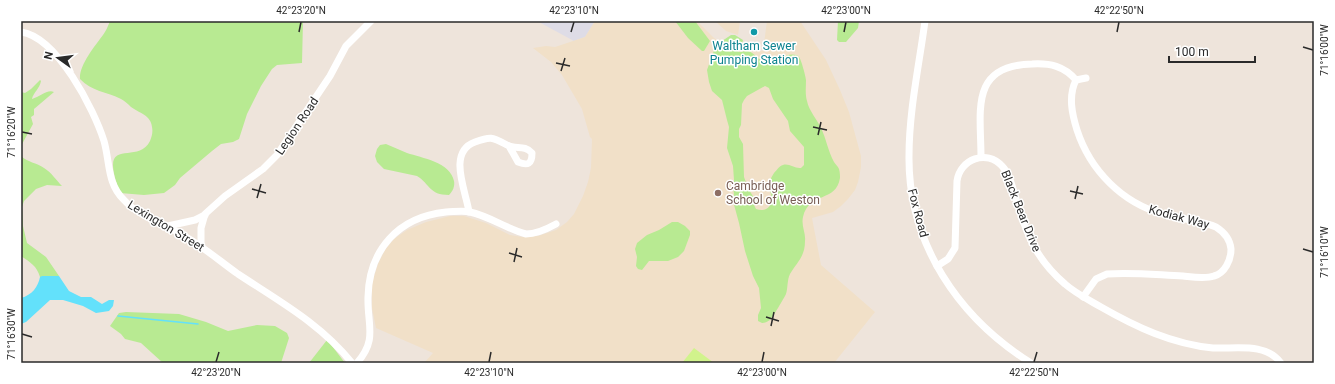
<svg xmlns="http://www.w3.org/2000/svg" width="1335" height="384" viewBox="0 0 1335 384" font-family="Roboto,sans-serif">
	<rect width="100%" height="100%" fill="#eee4db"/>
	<path fill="#dedce6" d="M 537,21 L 595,21 L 585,37 L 574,41 Z"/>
	<g fill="#f1e0c8">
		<path d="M 595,21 L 697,21 L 714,38 L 727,46 L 739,49 L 763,51 L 767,21 L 800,21 L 826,60 L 840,90 L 849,112 L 861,156 L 861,167 L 858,182 L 855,190 L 848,199 L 841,206 L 833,212 L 812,218 L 821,265 L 875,312 L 834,363 L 424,363 L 433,353 L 376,328 L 372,308 L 372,283 L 378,264 L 385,250 L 394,239 L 407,230 L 426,222 L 450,216 L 464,216 L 486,223 L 510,235 L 522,237 L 538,236 L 556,230 L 567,222 L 574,214 L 583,196 L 588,182 L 591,168 L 592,139 L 590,137 L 582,109 L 562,75 L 551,62 L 533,48 L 546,46 L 555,47 L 585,37 Z"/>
		<path d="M 715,21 L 740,21 L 738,35 L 726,31 Z"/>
	</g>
	<g fill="#b8ea92" fill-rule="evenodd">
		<path d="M 110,21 L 303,21 L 302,63 L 277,65 L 272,69 L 261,86 L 247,114 L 239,139 L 233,142 L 221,144 L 212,151 L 180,178 L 175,185 L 164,193 L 144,195 L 120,193 C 97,132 137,167 150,141 C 152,136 153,132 152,127 C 151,115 139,113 131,107 C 128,104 125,101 121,99 C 107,92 91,91 80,79 C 79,65 95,46 103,35 C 106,31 108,26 110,21 Z"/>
		<path d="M 675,21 L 695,21 L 710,41 L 704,51 L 702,51 L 688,38 Z"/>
		<path d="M 838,21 L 859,21 L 858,28 L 846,42 L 839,42 L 837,40 Z"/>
		<path d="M 731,35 L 735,35 L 743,40 L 742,44 L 738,45 L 736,50 L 739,52 C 741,52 745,51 748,51 C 755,53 760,63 768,63 C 777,63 790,49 799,57 C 801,59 806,77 806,80 C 806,87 805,94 807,101 C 809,111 817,119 821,128 C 826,138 828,151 834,162 C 835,164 838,166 839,169 C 840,172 840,176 840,178 C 836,203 809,191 803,217 C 801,226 806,233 805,241 C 805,257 797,262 790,274 C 787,280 788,288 786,294 C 784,298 773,317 770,320 C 767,322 765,323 762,323 L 758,321 L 758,315 L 761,308 L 759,288 L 753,276 L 745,251 L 739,223 L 733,201 L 734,194 L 733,187 L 734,180 L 733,166 L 727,148 L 729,127 L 727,120 L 722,100 L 712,91 L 709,82 L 707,70 L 716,45 ZM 765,86 L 769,88 L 773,99 L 788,121 L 790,131 L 804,147 L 804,165 L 801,168 C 795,169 789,163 783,165 C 779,166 777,170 774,173 C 771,178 768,182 769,188 C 769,190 770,192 771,194 C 773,205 768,213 756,209 L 754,205 L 754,198 L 748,188 L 744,177 L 743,144 L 739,137 L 739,129 L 741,125 L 742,104 L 744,100 L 747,96 Z"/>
		<path d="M 40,80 L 41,81 C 40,88 33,93 32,99 C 40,97 47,89 54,92 L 34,109 L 34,115 L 31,117 L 33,124 L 21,146 L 21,92 L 25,93 L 31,89 Z"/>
		<path d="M 386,144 C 393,147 400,150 407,153 C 422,158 450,162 454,181 C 455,186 453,191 449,195 C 429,195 430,184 417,176 L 384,169 L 377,162 L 375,156 L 377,149 L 380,145 Z"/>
		<path d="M 21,156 C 27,162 37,163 44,168 C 52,173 56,180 62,186 L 47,185 L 36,189 L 24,201 L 22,207 L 23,226 L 27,243 L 46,257 L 59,276 L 40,277 C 37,266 30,262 21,256 Z"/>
		<path d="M 672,222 L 678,222 L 685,226 L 690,231 L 690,235 L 684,251 L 678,257 L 668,261 L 649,261 L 642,270 L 638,269 L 636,266 L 637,257 L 635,249 L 637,243 L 647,235 L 659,230 Z"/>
		<path d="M 126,312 L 179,314 L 206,322 L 228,331 L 257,325 L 275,326 L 287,333 L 289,338 L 281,363 L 163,363 L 141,343 L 125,339 L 121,334 L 110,326 L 119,313 Z"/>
		<path d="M 327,340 L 329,342 L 345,363 L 309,363 Z"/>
	</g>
	<path fill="#d1f38c" d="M 694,348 L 714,363 L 682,363 Z"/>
	<path fill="#63e1fb" d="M 42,276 L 59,276 L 69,291 L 81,297 L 91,297 L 102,304 L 109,300 L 114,300 L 113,306 L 109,311 L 96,313 L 83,306 L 63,300 L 50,300 L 26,322 L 21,324 L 21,298 C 32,295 38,287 40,277 Z"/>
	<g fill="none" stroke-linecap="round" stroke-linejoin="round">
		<path stroke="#63e1fb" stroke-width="1.5" d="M 118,316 L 198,324"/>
		<g stroke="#fff" stroke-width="7">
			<path d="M 925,21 C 919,66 909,111 909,156 C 908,244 959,318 1031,363"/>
			<path d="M 21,32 C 57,37 94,109 104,141 C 110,162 107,184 124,200 C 139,217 167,225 186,237 C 205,248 221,262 238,274 C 279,301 321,324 352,363"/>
			<path d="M 1076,80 C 1068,96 1072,114 1077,130 C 1090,170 1122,203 1163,214 C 1180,219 1199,220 1216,227 C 1224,232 1230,239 1231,249 C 1231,260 1225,273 1214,276 C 1205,279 1193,277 1183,276 C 1158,275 1132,272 1107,274 L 1096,279 L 1083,297"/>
			<path d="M 981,157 C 981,112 969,65 1032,64 C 1050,63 1064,66 1076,80 L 1086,78"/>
			<path d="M 469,212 C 466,191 447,152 475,142 C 491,136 492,137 507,145 C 516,150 524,144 532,153 C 532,164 528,166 518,162 L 509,146"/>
			<path d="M 168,226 L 195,220 L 205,215"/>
			<path d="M 201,246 L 201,228 L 205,214 L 225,196 L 263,169 L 277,155 L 330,76 L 346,46 L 371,21"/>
			<path d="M 937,266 L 948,259 L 955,248 L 957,181 C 960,159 987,149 1002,166 C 1011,175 1013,191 1017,202 C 1027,236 1037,260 1065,284 C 1075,293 1089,300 1101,307 C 1136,327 1172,344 1213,348 C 1236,349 1265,342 1281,363"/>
			<path d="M 357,363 C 378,339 367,325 368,297 C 369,250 398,217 446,212 C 453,212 462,210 470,212 C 489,216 507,229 526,234 C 537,234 547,229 556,224"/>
		</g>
	</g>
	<path fill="none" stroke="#2a2a2a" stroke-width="1.5" d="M 299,32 L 301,22M 571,32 L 574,22M 844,32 L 846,22M 1117,32 L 1119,22M 1303,47 L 1313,50M 556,63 L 570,66M 561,71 L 565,58M 813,127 L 827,130M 22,132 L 32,134M 818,135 L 821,122M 252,189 L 266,193M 1070,191 L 1083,194M 257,198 L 261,184M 1075,199 L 1078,186M 1303,249 L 1313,252M 509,253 L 522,257M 514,262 L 517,248M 766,317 L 779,321M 771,326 L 774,312M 22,334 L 32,337M 216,362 L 219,352M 489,362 L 491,352M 762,362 L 764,352M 1034,362 L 1037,352"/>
	<circle fill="#0f9aa8" stroke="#fff" stroke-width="1.5" cx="754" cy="32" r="4"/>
	<circle fill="#8d6e63" stroke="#fff" stroke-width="1.5" cx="718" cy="193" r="4"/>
	<g text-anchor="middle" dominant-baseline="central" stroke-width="3" stroke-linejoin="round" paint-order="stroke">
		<g font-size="12" fill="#0d838f" stroke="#fff">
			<text x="754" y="46">Waltham Sewer<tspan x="754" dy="14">Pumping Station</tspan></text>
		</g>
		<g font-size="12" fill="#2a2a2a" stroke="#fff">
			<text transform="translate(297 126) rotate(-56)">Legion Road</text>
			<text transform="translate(1021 211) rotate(68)">Black Bear Drive</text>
			<text transform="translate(918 213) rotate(75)">Fox Road</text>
			<text transform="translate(1179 217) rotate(15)">Kodiak Way</text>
			<text transform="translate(166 226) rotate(31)">Lexington Street</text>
		</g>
		<g font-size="12" fill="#785e54" stroke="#fff" text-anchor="start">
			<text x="726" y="186">Cambridge<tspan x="726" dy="14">School of Weston</tspan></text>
		</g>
	</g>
	<rect width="1335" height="384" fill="none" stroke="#ffffff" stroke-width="44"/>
	<g transform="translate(58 58) rotate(284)" stroke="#ffffff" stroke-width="3" paint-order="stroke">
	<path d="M0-3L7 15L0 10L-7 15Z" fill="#2a2a2a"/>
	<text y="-6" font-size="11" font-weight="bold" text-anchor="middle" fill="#2a2a2a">N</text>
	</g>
	<path d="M1169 56v6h86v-6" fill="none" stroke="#2a2a2a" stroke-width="2"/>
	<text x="1175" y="56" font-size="12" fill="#2a2a2a" stroke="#ffffff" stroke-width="3" paint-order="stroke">100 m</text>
	<rect x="22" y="22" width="1291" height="340" fill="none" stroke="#2a2a2a" stroke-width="1.5"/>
	<g font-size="10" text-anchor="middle" fill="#2a2a2a">
		<text x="301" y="14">42°23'20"N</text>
		<text x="574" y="14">42°23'10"N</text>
		<text x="846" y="14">42°23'00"N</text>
		<text x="1119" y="14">42°22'50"N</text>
		<text transform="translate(1324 50) rotate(-90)" y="4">71°16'00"W</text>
		<text transform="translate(11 132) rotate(-90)" y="4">71°16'20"W</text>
		<text transform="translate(1324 252) rotate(-90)" y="4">71°16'10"W</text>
		<text transform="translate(11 334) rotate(-90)" y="4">71°16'30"W</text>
		<text x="216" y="376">42°23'20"N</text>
		<text x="489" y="376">42°23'10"N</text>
		<text x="762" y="376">42°23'00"N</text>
		<text x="1034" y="376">42°22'50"N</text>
	</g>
</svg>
